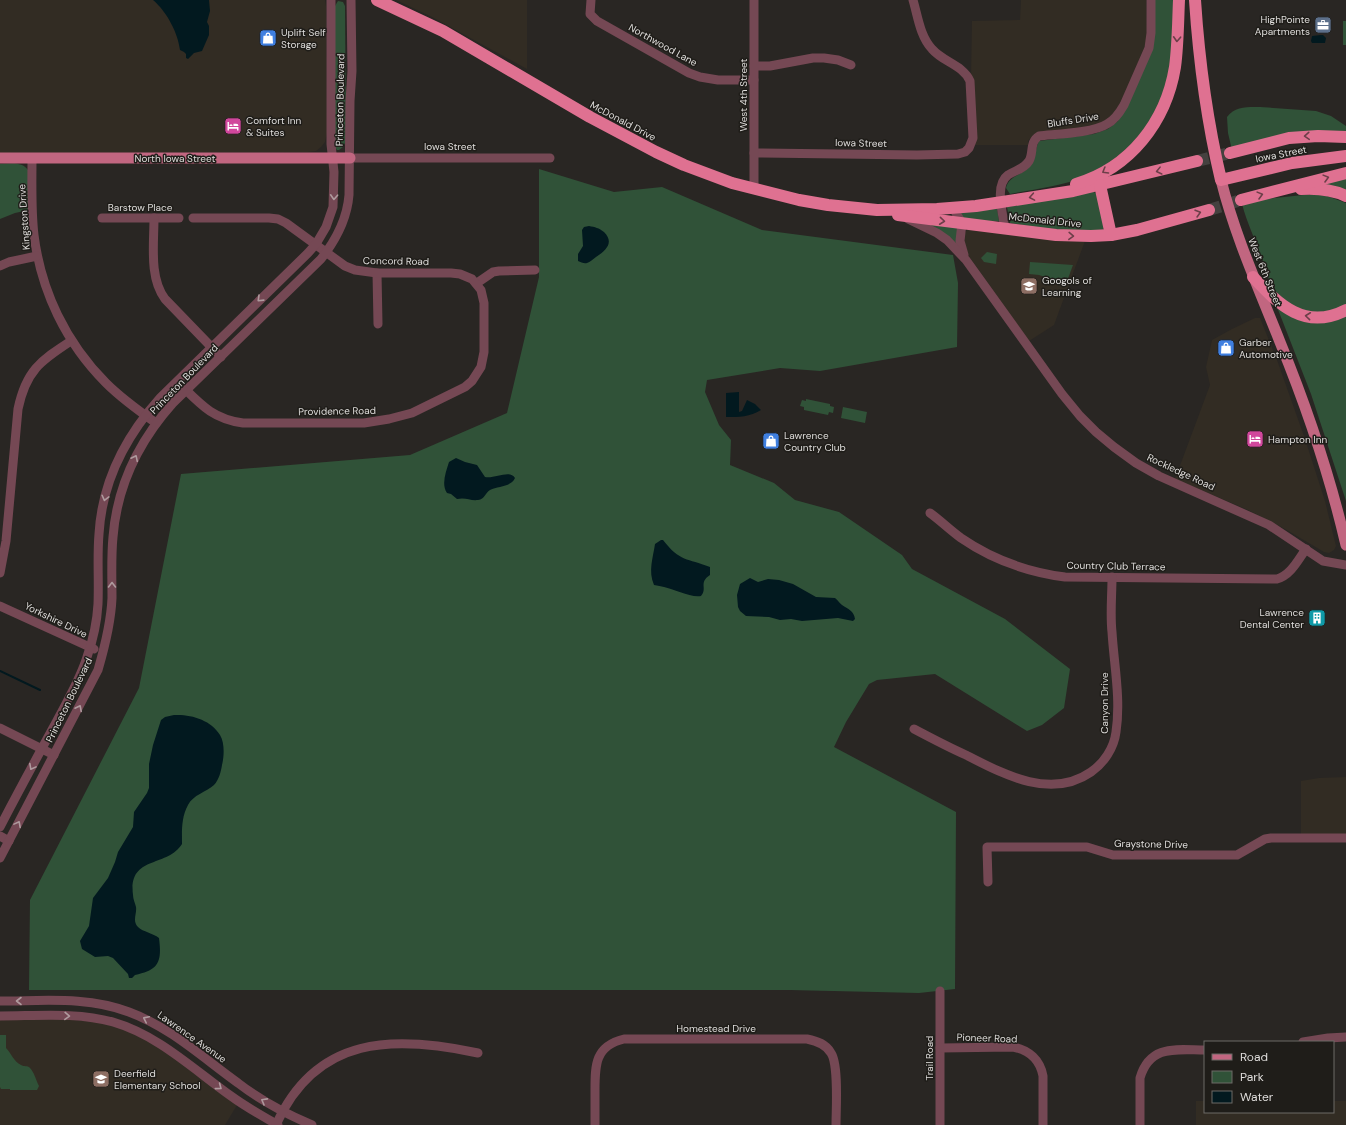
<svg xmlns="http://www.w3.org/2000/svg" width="1346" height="1125" viewBox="0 0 1346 1125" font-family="'DM Sans',sans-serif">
	<rect width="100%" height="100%" fill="#292623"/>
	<g fill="#322c23">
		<path d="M 0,0 L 325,0 L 326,6 L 327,133 L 325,142 L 321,147 L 316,151 L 308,152 L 0,153 Z"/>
		<path d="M 396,0 L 527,0 L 527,69 L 432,17 Z"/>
		<path d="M 1021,0 L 1146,0 L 1147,32 L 1146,44 L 1118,108 L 1113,115 L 1105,121 L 1092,126 L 1034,134 L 1028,141 L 1028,145 L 975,145 L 971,76 L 972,21 L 1020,20 Z"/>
		<path d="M 970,229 L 1029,237 L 1072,241 L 1085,241 L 1054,325 L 1029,341 L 968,255 L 965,249 L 964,235 L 966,231 Z"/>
		<path d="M 1255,318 L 1260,318 L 1277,360 L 1305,439 L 1325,501 L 1336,546 L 1334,550 L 1329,553 L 1324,552 L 1285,529 L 1248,510 L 1175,479 L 1210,385 L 1206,367 L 1212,340 L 1232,329 Z"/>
		<path d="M 1346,777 L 1346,835 L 1301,835 L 1301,781 L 1319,778 Z"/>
		<path d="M 0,1019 L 62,1019 L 97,1022 L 123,1029 L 156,1045 L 237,1105 L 225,1125 L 0,1125 Z"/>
		<path d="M 1196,1101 L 1205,1101 L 1205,1112 L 1333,1112 L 1333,1101 L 1346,1101 L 1346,1125 L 1196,1125 Z"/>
	</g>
	<g fill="#305238">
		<path d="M 1155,0 L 1176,0 C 1173,24 1173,49 1169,73 C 1160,119 1128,156 1086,176 C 1063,186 1035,189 1010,194 L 1006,188 C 1009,175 1024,175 1031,165 C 1036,158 1035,149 1039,141 L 1094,134 L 1108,129 L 1118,121 L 1151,53 Z"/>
		<path d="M 338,1 L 343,2 L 345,6 L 346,141 L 343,147 L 339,150 L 337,150 L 335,147 L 335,6 Z"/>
		<rect x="1343" y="21" width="3" height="24"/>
		<path d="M 1260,107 L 1316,111 L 1331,116 L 1346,126 L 1346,132 L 1232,150 L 1228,133 L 1227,117 C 1235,106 1248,107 1260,107 Z"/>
		<path d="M 0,164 C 10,164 22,161 28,170 L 29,210 L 15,213 L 0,219 Z"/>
		<path d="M 539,169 L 614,192 L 662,187 L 762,230 L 953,255 L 958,283 L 957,347 L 820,371 L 780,368 L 707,380 L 705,392 L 719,425 L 731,440 L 730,465 L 774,483 L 795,500 L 839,512 L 902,555 L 912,569 L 1005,619 L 1070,669 L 1064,708 L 1042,725 L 1027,731 L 935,674 L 877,680 L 869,684 L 846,722 L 834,747 L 956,812 L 955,989 L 919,993 L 790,990 L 29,990 L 30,900 L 139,688 L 181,474 L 410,455 L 507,413 L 539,277 Z"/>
		<path d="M 1346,177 L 1346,193 L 1322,183 Z"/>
		<path d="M 1092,191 L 1097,194 L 1104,227 L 1103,231 L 1056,231 L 1010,223 L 1007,207 Z"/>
		<path d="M 1313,194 L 1327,196 L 1346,203 L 1346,304 C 1335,311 1314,315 1301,312 C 1293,310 1280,297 1275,291 C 1267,280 1266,268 1261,256 C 1255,239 1247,223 1242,204 L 1264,199 Z"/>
		<path d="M 997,208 L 999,221 L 964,221 L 960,212 Z"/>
		<path d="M 929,224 L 957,225 L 958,247 Z"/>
		<path d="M 987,252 L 997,254 L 996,264 L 984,262 L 981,258 Z"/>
		<path d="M 1030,262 L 1073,265 L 1066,284 L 1039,275 L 1029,274 Z"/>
		<path d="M 1277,307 L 1346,315 L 1346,501 L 1311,394 Z"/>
		<path d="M 806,399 L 830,404 L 830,406 L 834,407 L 833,413 L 829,412 L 828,415 L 804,410 L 804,407 L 800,406 L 802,400 L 806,401 Z"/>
		<path d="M 843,407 L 867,412 L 865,423 L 841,418 Z"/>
		<path d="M 0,1035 L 6,1035 L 6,1048 C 11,1053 14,1062 21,1065 C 24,1067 27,1065 30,1068 C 34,1072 36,1080 39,1086 L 37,1090 L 10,1090 L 10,1089 L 1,1089 L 0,1087 Z"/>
	</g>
	<g fill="#02191f">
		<path d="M 153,0 L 209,0 L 210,11 L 207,22 L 209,26 L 209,35 L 202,51 L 194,53 L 188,59 L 186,58 L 186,54 L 184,52 L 180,50 C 178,33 167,12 153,0 Z"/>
		<path d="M 1321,35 L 1323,35 L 1326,38 L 1325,43 L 1312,43 L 1311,41 L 1312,36 Z"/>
		<path d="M 589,226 C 595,227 599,228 604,232 C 615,243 605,251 596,257 C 593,259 590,262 587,263 C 584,264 581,262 578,261 L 578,254 L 583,246 L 582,230 L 584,227 Z"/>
		<path d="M 739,392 L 739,412 L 742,411 L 747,400 L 755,404 L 761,410 C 750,417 739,417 726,417 L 726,393 Z"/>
		<path d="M 456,458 L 465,462 L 477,465 L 485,477 C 495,479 510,469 515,478 C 511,487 498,486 490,490 C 485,493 485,499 478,500 C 470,501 466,497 457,499 L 451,494 L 447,493 C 441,484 446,472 449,462 Z"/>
		<path d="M 661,540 L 663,540 C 680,562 687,558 710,567 L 710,575 C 698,583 708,588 701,596 C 691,598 674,589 664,587 C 661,586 658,586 654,585 C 648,571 653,558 655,544 Z"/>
		<path d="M 750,578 L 758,582 L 768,579 L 779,580 L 793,584 L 816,597 L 835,598 C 838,600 839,603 842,605 C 848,609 854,611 855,619 L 853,621 L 838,618 L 802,621 L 791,619 L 780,620 L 769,617 L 746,616 L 740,611 L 738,607 L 737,595 L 740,584 Z"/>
		<path d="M 174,715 C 191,714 211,720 220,735 C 225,743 224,757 222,765 C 221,771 219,780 214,785 C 206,792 193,795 188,805 C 181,818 182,831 182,844 C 167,868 128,855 133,895 C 133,899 135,903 136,907 C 137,914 132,921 138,927 C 143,932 153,933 159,938 C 162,962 159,970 135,975 L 132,978 L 129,978 L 128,974 L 113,958 L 108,956 L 95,957 L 82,949 L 80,941 L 89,926 L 93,898 L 108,878 L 115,862 L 118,852 L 133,827 L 134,812 L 147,793 L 149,788 L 149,764 L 153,745 L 161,720 L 165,717 Z"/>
	</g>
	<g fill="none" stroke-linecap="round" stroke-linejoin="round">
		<path stroke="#02191f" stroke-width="2" d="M 0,671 L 40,690"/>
		<g stroke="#44413f" stroke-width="12" stroke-dasharray="12 6" stroke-linecap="butt">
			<path d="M 1197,161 L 1230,153"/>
			<path d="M 1209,210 L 1241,200"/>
		</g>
		<g stroke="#754854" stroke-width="9">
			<path d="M 591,0 L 590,14 L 597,21 L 689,73 L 700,77 L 718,80 L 754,80"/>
			<path d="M 754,66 L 770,66 L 813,58 L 824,58 L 838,60 L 851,65"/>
			<path d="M 754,153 L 917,155 L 958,154 L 965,152 L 969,148 L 973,138 L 970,81 C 963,65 943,62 932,49 C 920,36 918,17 913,0"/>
			<path d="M 32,158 C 32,184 31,210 34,235 C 41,291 66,343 106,383 C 121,398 139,411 156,423"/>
			<path d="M 350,158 L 550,158"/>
			<path d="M 754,189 L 754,0"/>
			<path d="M 953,208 L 962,223 L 960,241 L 964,255"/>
			<path d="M 102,218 L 179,218"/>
			<path d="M 154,218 C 154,244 149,278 165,299 L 221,357"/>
			<path d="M 908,219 L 937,233 L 947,240 L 966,260 L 1062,394 L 1080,416 L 1096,432 L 1114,447 L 1136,463 L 1159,476 L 1269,525 L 1323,561 L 1346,565"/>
			<path d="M 1005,229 C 1003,214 994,185 1008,175 C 1016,170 1024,169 1029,161 C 1034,153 1029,142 1039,136 C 1057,134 1093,133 1107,124 C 1115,120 1120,112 1124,105 L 1149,48 L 1151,33 L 1151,0"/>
			<path d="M 0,266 L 9,262 L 37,256"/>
			<path d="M 377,273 L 378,324"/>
			<path d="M 477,283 L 493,272 L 499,271 L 535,270"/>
			<path d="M 182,386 C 202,406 214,419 243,423 L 364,423 L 389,419 L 412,413 L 465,387 L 472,381 L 481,367 L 484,352 L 484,303 L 481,290 L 472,279 L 460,274 L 451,273 L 377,273 L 355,270 L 345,266 L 286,223 L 278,219 L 269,218 L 193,218"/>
			<path d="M 930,513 C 941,521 950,530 961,538 C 993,560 1027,572 1065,577 L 1277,579 C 1291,575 1298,560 1306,549"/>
			<path d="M 0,573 L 6,541 L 18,409 C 26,371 40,361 71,341"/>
			<path d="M 0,606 L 94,649"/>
			<path d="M 0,728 L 54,755"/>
			<path d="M 914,729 C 931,738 948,747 966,755 C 1003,774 1051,800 1091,772 C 1104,763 1114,748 1116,732 C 1121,699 1114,665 1112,632 C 1110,614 1112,596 1112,577"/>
			<path d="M 0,827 C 17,794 35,761 53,728 C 65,705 79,682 87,657 C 93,640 97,622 98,604 C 99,580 97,557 99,534 C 102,482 126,436 160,398 L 308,253 L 316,244 L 326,227 L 333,207 L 334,172 L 331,144 L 331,0"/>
			<path d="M 0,836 L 9,841"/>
			<path d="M 0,858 L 98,670 C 105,646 111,623 112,598 C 112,578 111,557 113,537 C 117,486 139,441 173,403 L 321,259 C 336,240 347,220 349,195 L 350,101 L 352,71 L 351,0"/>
			<path d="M 988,882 L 987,847 L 1087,847 L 1113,855 L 1237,855 L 1265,839 L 1271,838 L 1346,838"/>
			<path d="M 940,991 L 940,1125"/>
			<path d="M 0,1001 C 43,1001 88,996 129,1012 C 170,1027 203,1058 238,1083 C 260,1100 286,1114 312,1125"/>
			<path d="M 0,1016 C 37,1016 77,1012 113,1022 C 158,1035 193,1069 231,1096 C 246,1107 262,1116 278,1125"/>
			<path d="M 1303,1042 L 1328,1038 L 1346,1037"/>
			<path d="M 940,1048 L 1013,1047 C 1029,1050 1040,1060 1043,1076 L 1043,1125"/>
			<path d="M 276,1125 C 316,1035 394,1035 478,1053"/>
			<path d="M 595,1125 C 595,1113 595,1102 595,1090 C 595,1065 595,1046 624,1039 L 807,1039 C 817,1041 826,1044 831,1053 C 839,1065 836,1109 836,1125"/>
			<path d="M 1140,1125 L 1140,1078 C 1150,1044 1177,1050 1205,1050"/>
		</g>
		<g stroke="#c16680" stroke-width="11">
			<path d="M 0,158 L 350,158"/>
			<path d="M 1221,180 C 1235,236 1259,289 1280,342 C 1307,408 1330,476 1346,545"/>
		</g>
		<g stroke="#df7191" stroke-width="12">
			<path d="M 377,0 L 443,31 L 590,117 L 656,152 L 684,165 L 732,183 L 799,200 L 828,205 L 877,210 L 937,209 L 976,206 L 1073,191 L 1197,161"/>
			<path d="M 1195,0 C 1199,61 1207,121 1221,180 L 1292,163 L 1346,156"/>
			<path d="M 1230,153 L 1289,138 L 1318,136 L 1346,137"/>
			<path d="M 1076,184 C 1130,168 1166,122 1175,67 C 1178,45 1178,22 1179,0"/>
			<path d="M 1100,185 L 1111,235"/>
			<path d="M 1301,189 C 1317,188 1331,189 1346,196"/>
			<path d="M 1241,200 L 1346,173"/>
			<path d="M 898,215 L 1056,235 L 1091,236 L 1111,235 L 1137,230 L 1209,210"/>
			<path d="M 1253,277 C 1279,305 1305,331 1346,310"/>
		</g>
	</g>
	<defs><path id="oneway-chevron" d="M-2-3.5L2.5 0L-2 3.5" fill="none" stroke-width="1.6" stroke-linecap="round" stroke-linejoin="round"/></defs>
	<g stroke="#6c3f49">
		<use href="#oneway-chevron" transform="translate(1177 39) rotate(93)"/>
		<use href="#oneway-chevron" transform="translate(1307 136) rotate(176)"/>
		<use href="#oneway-chevron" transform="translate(1105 171) rotate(149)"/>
		<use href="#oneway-chevron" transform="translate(1159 171) rotate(166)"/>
		<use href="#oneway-chevron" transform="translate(1326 178) rotate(-15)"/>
		<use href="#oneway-chevron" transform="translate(1260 195) rotate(-15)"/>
		<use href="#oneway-chevron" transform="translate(1032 197) rotate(170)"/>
		<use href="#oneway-chevron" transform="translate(1198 213) rotate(-16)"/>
		<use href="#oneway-chevron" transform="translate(942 221) rotate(6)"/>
		<use href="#oneway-chevron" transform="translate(1071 236) rotate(2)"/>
		<use href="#oneway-chevron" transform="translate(1308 316) rotate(-174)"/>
	</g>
	<g stroke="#af9a9e">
		<use href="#oneway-chevron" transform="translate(334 197) rotate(93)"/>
		<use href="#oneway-chevron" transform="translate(260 299) rotate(136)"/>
		<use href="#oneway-chevron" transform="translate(135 458) rotate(-64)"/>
		<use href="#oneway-chevron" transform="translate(105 498) rotate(104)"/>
		<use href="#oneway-chevron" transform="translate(112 585) rotate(-90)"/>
		<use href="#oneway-chevron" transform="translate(79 708) rotate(-63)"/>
		<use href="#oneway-chevron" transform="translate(32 767) rotate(118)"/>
		<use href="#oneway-chevron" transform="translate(18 824) rotate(-62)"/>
		<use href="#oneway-chevron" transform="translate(19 1001) rotate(180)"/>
		<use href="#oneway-chevron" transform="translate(67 1016) rotate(2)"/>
		<use href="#oneway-chevron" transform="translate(146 1019) rotate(-154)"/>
		<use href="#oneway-chevron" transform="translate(219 1087) rotate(37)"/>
		<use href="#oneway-chevron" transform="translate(264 1101) rotate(-151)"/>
	</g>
	<defs>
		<symbol id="office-square" viewBox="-11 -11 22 22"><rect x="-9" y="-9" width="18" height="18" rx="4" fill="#5c6f8a" stroke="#1f1d19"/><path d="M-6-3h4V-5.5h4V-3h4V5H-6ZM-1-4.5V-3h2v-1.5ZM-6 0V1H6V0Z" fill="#fff"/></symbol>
		<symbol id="shop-square" viewBox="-11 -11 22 22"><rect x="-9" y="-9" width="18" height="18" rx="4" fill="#3f7fe0" stroke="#1f1d19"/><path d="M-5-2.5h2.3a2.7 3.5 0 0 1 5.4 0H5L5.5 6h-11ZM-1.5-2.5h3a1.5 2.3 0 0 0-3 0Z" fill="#fff"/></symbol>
		<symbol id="hotel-square" viewBox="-11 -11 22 22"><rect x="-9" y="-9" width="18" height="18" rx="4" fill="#d1479c" stroke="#1f1d19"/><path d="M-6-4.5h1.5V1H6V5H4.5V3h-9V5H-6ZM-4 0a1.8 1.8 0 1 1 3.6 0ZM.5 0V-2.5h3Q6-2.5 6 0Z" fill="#fff"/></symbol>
		<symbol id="school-square" viewBox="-11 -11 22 22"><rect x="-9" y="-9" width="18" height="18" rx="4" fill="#8d6e63" stroke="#1f1d19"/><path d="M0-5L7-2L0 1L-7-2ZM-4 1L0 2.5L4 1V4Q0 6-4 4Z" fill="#fff"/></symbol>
		<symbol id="building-square" viewBox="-11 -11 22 22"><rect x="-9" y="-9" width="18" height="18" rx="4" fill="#0f9aa8" stroke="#1f1d19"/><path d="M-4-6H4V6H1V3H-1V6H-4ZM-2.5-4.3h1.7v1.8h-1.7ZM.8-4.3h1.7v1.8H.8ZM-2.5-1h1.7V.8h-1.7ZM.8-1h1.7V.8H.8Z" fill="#fff"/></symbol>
	</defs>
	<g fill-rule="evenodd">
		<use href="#office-square" x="1313" y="15" width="20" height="20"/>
		<use href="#shop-square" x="258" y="28" width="20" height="20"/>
		<use href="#hotel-square" x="223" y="116" width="20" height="20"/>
		<use href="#school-square" x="1019" y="276" width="20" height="20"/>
		<use href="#shop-square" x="1216" y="338" width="20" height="20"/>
		<use href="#hotel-square" x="1245" y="429" width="20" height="20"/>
		<use href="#shop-square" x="761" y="431" width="20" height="20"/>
		<use href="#building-square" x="1307" y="608" width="20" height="20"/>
		<use href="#school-square" x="91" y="1069" width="20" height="20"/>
	</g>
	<g text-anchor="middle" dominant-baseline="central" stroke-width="3" stroke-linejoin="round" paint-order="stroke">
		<g font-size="10" fill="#dfdddb" stroke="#1f1d19" text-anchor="start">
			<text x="1310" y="19" text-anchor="end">HighPointe<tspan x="1310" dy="12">Apartments</tspan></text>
			<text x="281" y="32">Uplift Self<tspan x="281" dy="12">Storage</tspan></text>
			<text x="246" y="120">Comfort Inn<tspan x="246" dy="12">&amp; Suites</tspan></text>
			<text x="1042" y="280">Googols of<tspan x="1042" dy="12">Learning</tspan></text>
			<text x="1239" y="342">Garber<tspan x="1239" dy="12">Automotive</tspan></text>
			<text x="784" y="435">Lawrence<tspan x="784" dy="12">Country Club</tspan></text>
			<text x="1268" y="439">Hampton Inn</text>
			<text x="1304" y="612" text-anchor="end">Lawrence<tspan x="1304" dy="12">Dental Center</tspan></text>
			<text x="114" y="1073">Deerfield<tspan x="114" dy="12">Elementary School</tspan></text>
		</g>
		<g font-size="10" fill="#dfdddb" stroke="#1f1d19">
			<text transform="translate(663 45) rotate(29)">Northwood Lane</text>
			<text transform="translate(743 95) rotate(-90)">West 4th Street</text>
			<text transform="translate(340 100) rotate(-89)">Princeton Boulevard</text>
			<text transform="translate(1073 120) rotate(-9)">Bluffs Drive</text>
			<text transform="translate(623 121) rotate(28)">McDonald Drive</text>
			<text transform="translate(861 143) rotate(1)">Iowa Street</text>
			<text x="450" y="146">Iowa Street</text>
			<text transform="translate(1281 154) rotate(-11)">Iowa Street</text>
			<text x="175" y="158">North Iowa Street</text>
			<text x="140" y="207">Barstow Place</text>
			<text transform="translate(24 217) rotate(-94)">Kingston Drive</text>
			<text transform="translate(1045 220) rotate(6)">McDonald Drive</text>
			<text transform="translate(396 261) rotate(1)">Concord Road</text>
			<text transform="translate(1265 272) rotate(68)">West 6th Street</text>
			<text transform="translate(184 379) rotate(-46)">Princeton Boulevard</text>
			<text transform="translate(337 411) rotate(-1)">Providence Road</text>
			<text transform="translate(1181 472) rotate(25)">Rockledge Road</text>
			<text transform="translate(1116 566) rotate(1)">Country Club Terrace</text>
			<text transform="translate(56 620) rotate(26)">Yorkshire Drive</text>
			<text transform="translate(69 700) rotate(-64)">Princeton Boulevard</text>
			<text transform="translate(1104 703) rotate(-90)">Canyon Drive</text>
			<text transform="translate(1151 844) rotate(1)">Graystone Drive</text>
			<text x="716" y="1028">Homestead Drive</text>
			<text transform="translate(192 1037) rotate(35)">Lawrence Avenue</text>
			<text transform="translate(987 1038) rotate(2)">Pioneer Road</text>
			<text transform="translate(929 1058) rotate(-90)">Trail Road</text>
		</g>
	</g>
	<rect x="1204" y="1041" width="130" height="72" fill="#1f1d19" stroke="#6c6a67"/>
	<rect x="1212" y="1054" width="20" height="6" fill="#c16680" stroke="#6c6a67"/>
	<text x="1240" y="1061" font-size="12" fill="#dfdddb">Road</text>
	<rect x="1212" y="1071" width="20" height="12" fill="#305238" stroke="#6c6a67"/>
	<text x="1240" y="1081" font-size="12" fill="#dfdddb">Park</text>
	<rect x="1212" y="1091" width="20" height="12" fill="#02191f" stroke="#6c6a67"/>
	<text x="1240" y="1101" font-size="12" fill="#dfdddb">Water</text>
</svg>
